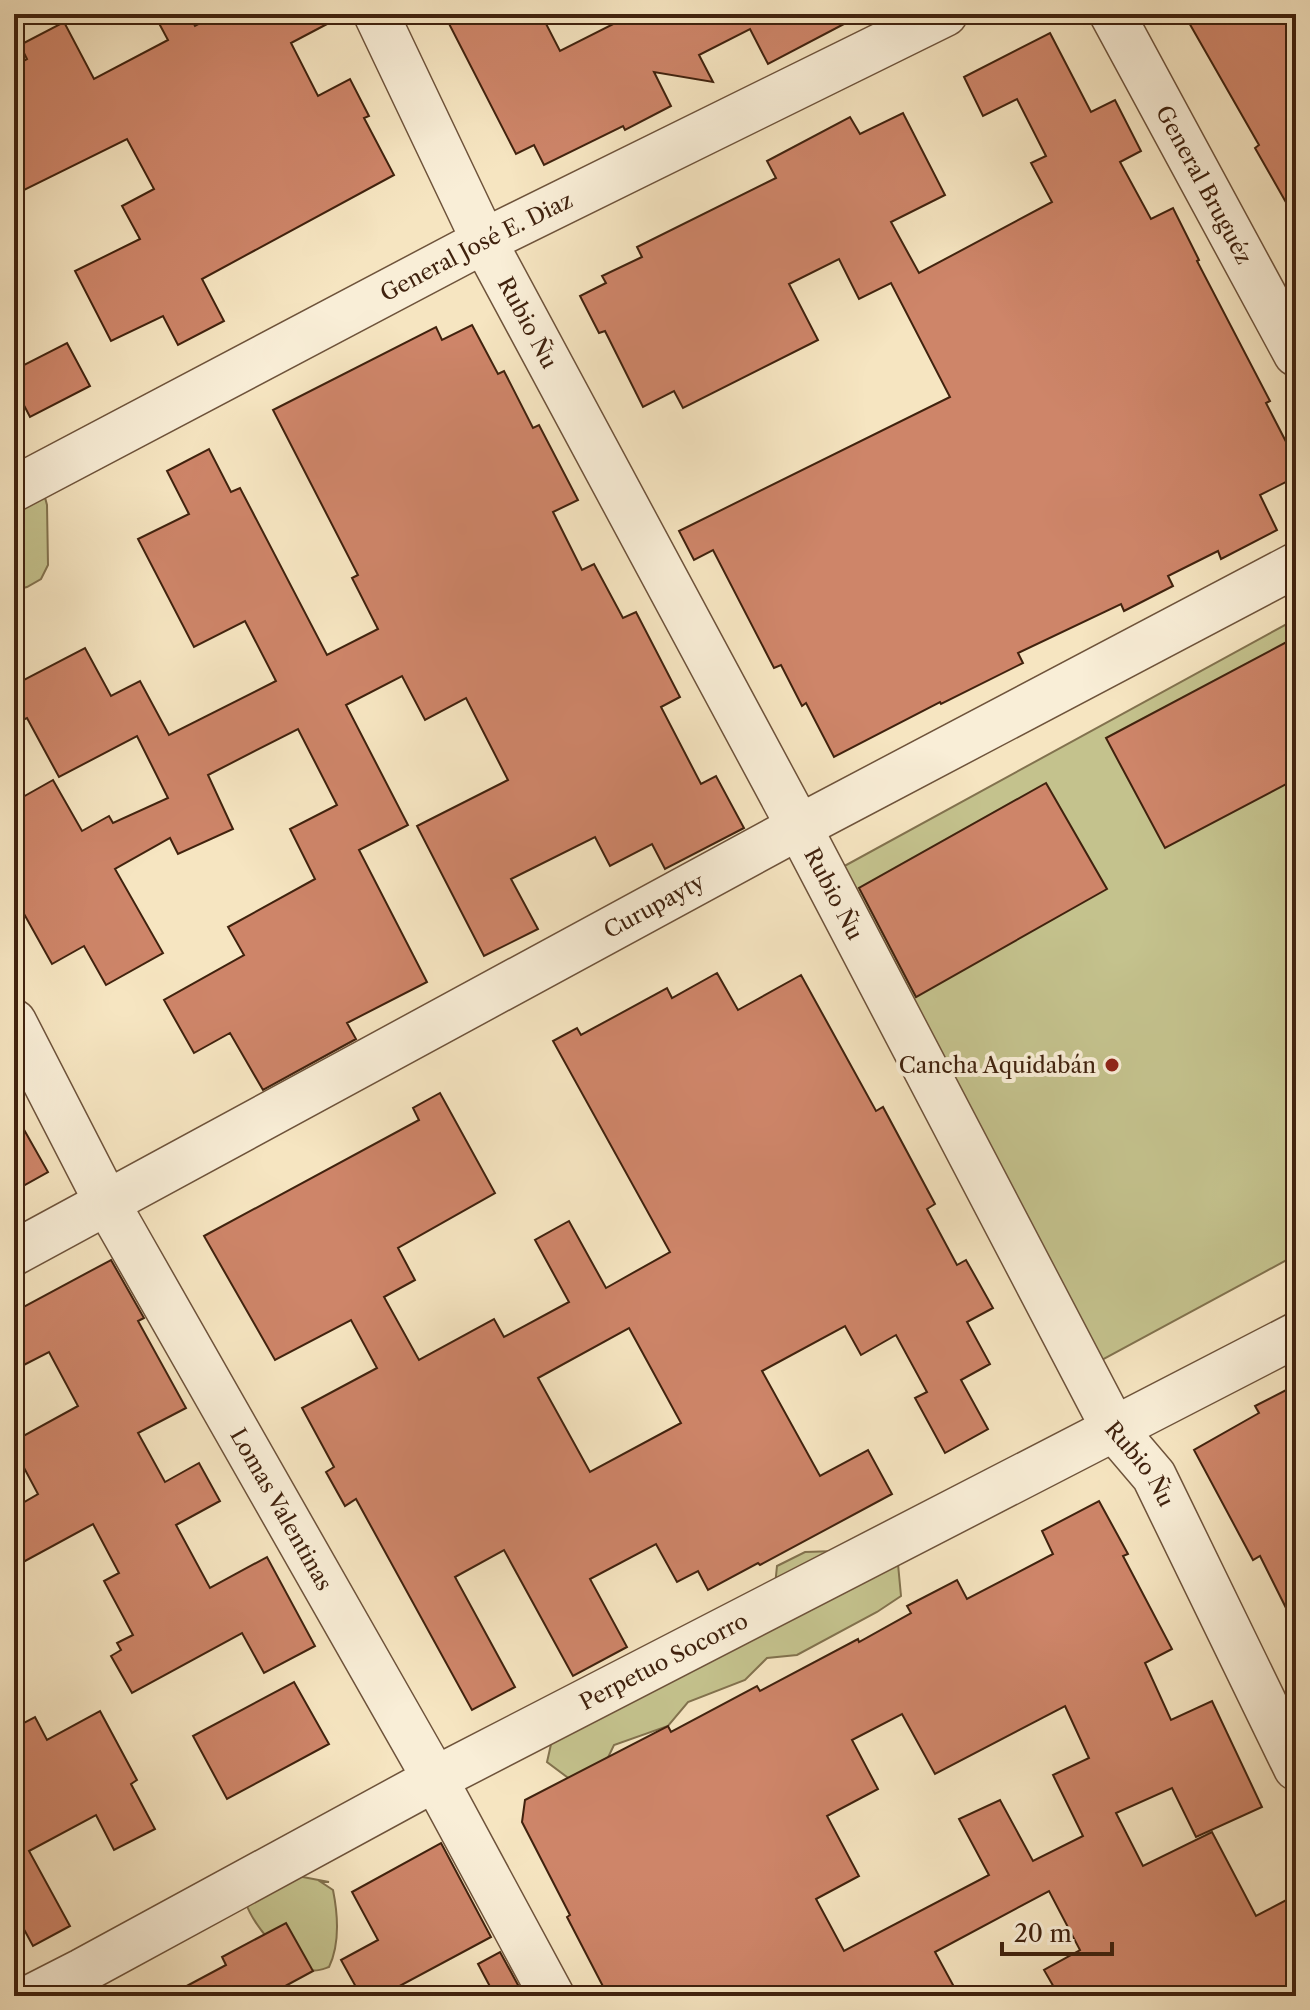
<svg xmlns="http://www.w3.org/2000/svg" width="1310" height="2010" viewBox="0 0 1310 2010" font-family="'Libre Caslon Text',serif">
	<rect width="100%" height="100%" fill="#f6e5c1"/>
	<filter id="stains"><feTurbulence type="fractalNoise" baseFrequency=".0025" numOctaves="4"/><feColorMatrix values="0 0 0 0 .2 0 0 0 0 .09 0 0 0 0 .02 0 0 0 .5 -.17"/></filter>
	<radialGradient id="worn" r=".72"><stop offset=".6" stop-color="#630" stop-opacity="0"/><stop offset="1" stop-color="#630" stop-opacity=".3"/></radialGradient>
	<g fill="#c4c28d" stroke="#82724e" stroke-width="2">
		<path d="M 14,476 L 43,490 L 47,505 L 48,565 L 41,579 L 27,587 L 14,590 Z"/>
		<path d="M 1296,619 L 1296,1255 L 1089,1367 L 828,875 Z"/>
		<path d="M 836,1551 L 898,1564 L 901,1596 L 877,1612 L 797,1655 L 767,1658 L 745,1680 L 688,1702 L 668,1726 L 614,1745 L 600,1774 L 571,1780 L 547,1762 L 554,1731 L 774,1596 L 777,1566 L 805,1552 Z"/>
		<path d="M 282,1873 L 329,1882 L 321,1882 L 333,1890 C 338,1915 340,1944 329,1967 C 323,1969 316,1972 311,1970 C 285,1964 253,1925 245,1901 Z"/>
	</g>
	<g fill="#ce8569" stroke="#40220e" stroke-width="2" fill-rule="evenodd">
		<path d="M 154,14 L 189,14 L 195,26 L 217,14 L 346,14 L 291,43 L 318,96 L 350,79 L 369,116 L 364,118 L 394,175 L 202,279 L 224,321 L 178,345 L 163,316 L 111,341 L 75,271 L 140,239 L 122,206 L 154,189 L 127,139 L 14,195 L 14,66 L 27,59 L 20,45 L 64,22 L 94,79 L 168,40 Z"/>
		<path d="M 444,14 L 541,14 L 560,51 L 633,14 L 863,14 L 768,64 L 750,29 L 699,55 L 713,82 L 654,72 L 671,106 L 625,130 L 623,126 L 544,165 L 534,145 L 516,154 Z"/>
		<path d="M 1184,14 L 1296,14 L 1296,220 L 1255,148 L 1259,145 Z"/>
		<path d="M 1050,33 L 1091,112 L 1115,100 L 1141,151 L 1120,162 L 1151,219 L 1173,208 L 1199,260 L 1197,261 L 1270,401 L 1266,403 L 1296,461 L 1296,477 L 1260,495 L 1277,530 L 1221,559 L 1218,551 L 1168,576 L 1173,586 L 1124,611 L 1121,604 L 1018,653 L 1023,663 L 941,704 L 940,702 L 834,757 L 806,703 L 802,706 L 781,665 L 774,668 L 713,550 L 694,560 L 679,531 L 950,397 L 891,283 L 859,299 L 839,259 L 789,284 L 818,340 L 683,408 L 674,391 L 643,407 L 605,331 L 599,333 L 580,296 L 606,283 L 602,276 L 642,257 L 637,247 L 776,178 L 767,161 L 850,117 L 860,134 L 903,113 L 945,195 L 891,222 L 919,273 L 1052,202 L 1031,163 L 1046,156 L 1017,99 L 983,116 L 964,77 Z"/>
		<path d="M 472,325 L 498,374 L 504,371 L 533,428 L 539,425 L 578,500 L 553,512 L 582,570 L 594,564 L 623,618 L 636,612 L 680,697 L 661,707 L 701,784 L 716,776 L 744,828 L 665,869 L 652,844 L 610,866 L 595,837 L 511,879 L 538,929 L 484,956 L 417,826 L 508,780 L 466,698 L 425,720 L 402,676 L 346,705 L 408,825 L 359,850 L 427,982 L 347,1023 L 356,1039 L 263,1090 L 230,1033 L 194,1053 L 164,1000 L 244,955 L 228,927 L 315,879 L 290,829 L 337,805 L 298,729 L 208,775 L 233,829 L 178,854 L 170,838 L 115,869 L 163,953 L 106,985 L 84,946 L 52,964 L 14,896 L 14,802 L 53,780 L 82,831 L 109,816 L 113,823 L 168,798 L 137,736 L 59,777 L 27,718 L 14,724 L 14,685 L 85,648 L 111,696 L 140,681 L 169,735 L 276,681 L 245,621 L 194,647 L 138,539 L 189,514 L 167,471 L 209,449 L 231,492 L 240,488 L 327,655 L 378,629 L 352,578 L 358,575 L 273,410 L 436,327 L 442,340 Z"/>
		<path d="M 67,343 L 90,386 L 30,417 L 14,386 L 14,370 Z"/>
		<path d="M 1296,637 L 1296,779 L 1165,848 L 1106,738 Z"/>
		<path d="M 1046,783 L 1107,889 L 916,997 L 859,888 Z"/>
		<path d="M 717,973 L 738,1010 L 801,975 L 876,1111 L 883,1107 L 935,1204 L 927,1209 L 957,1265 L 966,1260 L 993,1308 L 967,1322 L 990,1364 L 961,1380 L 988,1429 L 945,1453 L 915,1398 L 927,1392 L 896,1335 L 861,1355 L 845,1326 L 762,1371 L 820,1476 L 868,1450 L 892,1494 L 760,1565 L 758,1563 L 708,1590 L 698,1571 L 677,1582 L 656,1544 L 590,1579 L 627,1647 L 573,1676 L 504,1550 L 455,1577 L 515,1687 L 472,1710 L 356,1499 L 345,1506 L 326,1472 L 334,1467 L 302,1408 L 377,1368 L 351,1320 L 275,1360 L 204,1236 L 419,1120 L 413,1108 L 440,1093 L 495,1193 L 398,1248 L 415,1280 L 384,1297 L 419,1360 L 494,1319 L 504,1337 L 569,1302 L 535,1240 L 569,1221 L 606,1288 L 670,1252 L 553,1041 L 577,1028 L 581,1035 L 667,988 L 672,998 ZM 629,1328 L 681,1423 L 590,1472 L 538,1378 Z"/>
		<path d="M 14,1112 L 48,1172 L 14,1191 Z"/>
		<path d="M 111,1260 L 144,1318 L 138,1321 L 186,1408 L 138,1433 L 165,1482 L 199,1463 L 220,1501 L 176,1525 L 210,1588 L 267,1557 L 315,1646 L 264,1673 L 242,1633 L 132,1693 L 111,1656 L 121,1650 L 117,1643 L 133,1635 L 104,1581 L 119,1573 L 93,1524 L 14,1567 L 14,1508 L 38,1494 L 14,1449 L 14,1441 L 78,1406 L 49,1352 L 14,1370 L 14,1312 Z"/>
		<path d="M 1296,1385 L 1296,1628 L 1260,1556 L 1253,1560 L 1194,1450 L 1259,1413 L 1255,1406 Z"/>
		<path d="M 1099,1501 L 1128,1554 L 1123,1556 L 1172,1649 L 1145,1663 L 1171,1720 L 1212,1701 L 1262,1807 L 1196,1837 L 1172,1788 L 1116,1813 L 1143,1866 L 1212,1832 L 1256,1916 L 1296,1895 L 1296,1996 L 1059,1996 L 1044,1970 L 1080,1950 L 1049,1891 L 935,1952 L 959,1996 L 608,1996 L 567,1917 L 570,1915 L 522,1822 L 525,1800 L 668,1726 L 671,1732 L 757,1686 L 760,1691 L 858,1639 L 859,1642 L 911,1613 L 907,1606 L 957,1580 L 967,1599 L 1053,1554 L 1042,1531 ZM 1065,1706 L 1089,1758 L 1053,1775 L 1083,1836 L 1033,1861 L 1000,1800 L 959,1819 L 989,1875 L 844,1951 L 816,1899 L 859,1876 L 827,1816 L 878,1789 L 852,1740 L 902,1714 L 935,1774 Z"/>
		<path d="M 294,1682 L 329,1744 L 227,1799 L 193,1736 Z"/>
		<path d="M 100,1711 L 137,1780 L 131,1784 L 155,1829 L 114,1850 L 96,1815 L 29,1851 L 70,1926 L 33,1946 L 14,1911 L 14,1728 L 35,1717 L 47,1740 Z"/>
		<path d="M 441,1843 L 491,1937 L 381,1996 L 361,1996 L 341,1960 L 378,1940 L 352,1892 Z"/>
		<path d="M 286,1923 L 313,1971 L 267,1996 L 168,1996 L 226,1965 L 222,1957 Z"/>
		<path d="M 500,1952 L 524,1996 L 495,1996 L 478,1964 Z"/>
	</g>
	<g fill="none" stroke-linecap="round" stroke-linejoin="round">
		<defs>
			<g id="minor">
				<path id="s1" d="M 376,14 L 484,241 L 799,827 L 1114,1429 L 1154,1476 L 1296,1768"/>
				<path id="s2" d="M 1112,14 L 1296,354"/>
				<path id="s3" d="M 14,489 L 484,241 L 945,14"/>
				<path id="s4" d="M 14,1022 L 106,1201 L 435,1779 L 552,1996"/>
				<path id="s5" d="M 14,1253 L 799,827 L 1296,565"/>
				<path id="s6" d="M 33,1996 L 82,1971 L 435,1779 L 1296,1335"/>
			</g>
		</defs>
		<use href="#minor" stroke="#6e533b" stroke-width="47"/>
		<use href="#minor" stroke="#f9eed7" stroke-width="44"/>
	</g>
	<circle fill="#8f2418" stroke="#f9eed7" stroke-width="3" cx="1112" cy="1065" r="8"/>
	<g text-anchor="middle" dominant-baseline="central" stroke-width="8" stroke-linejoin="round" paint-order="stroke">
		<g font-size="22" fill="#40220e" stroke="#f9eed7">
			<text stroke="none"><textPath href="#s2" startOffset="194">General Bruguéz</textPath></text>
			<text stroke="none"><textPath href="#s3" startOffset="522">General José E. Diaz</textPath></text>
			<text stroke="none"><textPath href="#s1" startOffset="344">Rubio Ñu</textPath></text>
			<text stroke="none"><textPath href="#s1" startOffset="992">Rubio Ñu</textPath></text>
			<text stroke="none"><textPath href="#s5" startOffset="728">Curupayty</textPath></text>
			<text stroke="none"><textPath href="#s1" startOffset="1640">Rubio Ñu</textPath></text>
			<text stroke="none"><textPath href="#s4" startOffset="556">Lomas Valentinas</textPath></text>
			<text stroke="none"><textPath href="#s6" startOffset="714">Perpetuo Socorro</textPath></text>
		</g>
		<g font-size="22" fill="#40220e" stroke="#f9eed7" text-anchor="end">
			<text x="1096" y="1065">Cancha Aquidabán</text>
		</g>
	</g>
	<rect width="1310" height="2010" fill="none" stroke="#f6e5c1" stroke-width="48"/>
	<rect x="16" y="16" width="1278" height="1978" fill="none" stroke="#40220e" stroke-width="4"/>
	<rect x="24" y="24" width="1262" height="1962" fill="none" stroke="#40220e" stroke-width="2"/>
	<path d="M1002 1942v12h110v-12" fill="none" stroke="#40220e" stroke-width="4"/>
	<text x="1014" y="1942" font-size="24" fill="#40220e" stroke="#f9eed7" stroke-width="6" paint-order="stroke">20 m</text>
	<rect width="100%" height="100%" filter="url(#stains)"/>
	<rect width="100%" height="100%" fill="url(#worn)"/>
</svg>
